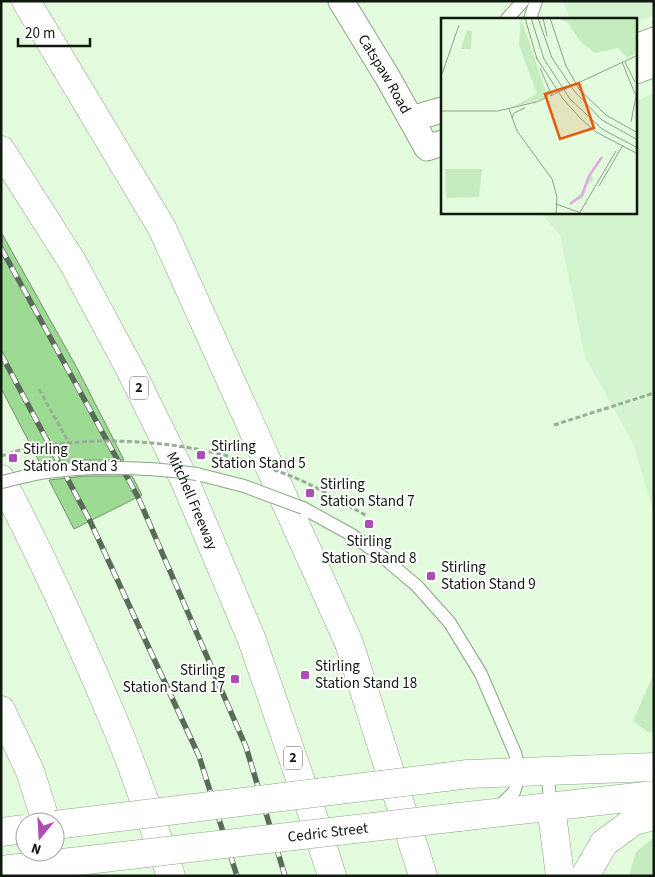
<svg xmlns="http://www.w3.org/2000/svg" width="655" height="877" viewBox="0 0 655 877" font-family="'Source Sans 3',sans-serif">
	<rect width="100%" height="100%" fill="#e2fcdd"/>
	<g fill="#d4f4cf">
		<path d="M 563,1 L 654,1 L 654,15 L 636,23 L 636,19 L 570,19 Z"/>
		<path d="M 654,93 L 654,513 L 633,443 L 585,357 L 560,235 L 541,213 L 636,212 L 636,101 Z"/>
	</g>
	<g fill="#c5ecbe">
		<path d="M 654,673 L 654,732 L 648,732 L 633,721 Z"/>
		<path d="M 654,837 L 654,876 L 629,876 L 636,852 Z"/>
	</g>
	<g fill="#9ddb94" stroke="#768e72">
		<path d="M 1,232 L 77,368 L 124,460 L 84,460 L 41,465 L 1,388 Z"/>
		<path d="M 85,476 L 132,476 L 142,495 L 74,529 L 49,480 Z"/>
	</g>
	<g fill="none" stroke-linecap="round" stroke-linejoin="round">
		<defs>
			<g id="service">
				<path d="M 507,19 L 523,1"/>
				<path d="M 530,19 L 536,1"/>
				<path d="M 197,474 L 244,486"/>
				<path d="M 303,508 L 352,535 L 384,558 L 417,586 L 450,623 L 481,674 L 515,753 L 520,773 L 514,792 L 496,809"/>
				<path d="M 545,770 L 547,772 L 551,806"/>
			</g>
			<g id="minor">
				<path id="s1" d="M 341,1 L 388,78 L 427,148 L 442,143"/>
				<path d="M 636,47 L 654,40"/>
				<path d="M 636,71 L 654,64"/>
				<path d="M 411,119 L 442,110"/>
			</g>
			<g id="primary">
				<path d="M 445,777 L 468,774 L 654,767"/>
				<path d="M 459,817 L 654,795"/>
			</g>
			<g id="motorway">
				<path d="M 26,1 L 162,228 L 349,643 L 423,876"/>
				<path id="s2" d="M 1,150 L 73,263 L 131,371 L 184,479 L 252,640 L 312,813 L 332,876"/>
				<path d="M 1,479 C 45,561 83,647 119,733 C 138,780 154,828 171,876"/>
				<path d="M 1,710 L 30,771 L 46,822"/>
				<path d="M 551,806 L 560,876"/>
				<path d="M 585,876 L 604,843 L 634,821 L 654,816"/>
			</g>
		</defs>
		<use href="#service" stroke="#8ca588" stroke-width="14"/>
		<use href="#minor" stroke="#8ca588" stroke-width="27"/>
		<use href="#primary" stroke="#8ca588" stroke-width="29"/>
		<use href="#motorway" stroke="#8ca588" stroke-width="29"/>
		<g stroke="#99ae96" stroke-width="3" stroke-dasharray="5 2.5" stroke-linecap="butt">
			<path d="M 39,389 L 69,443"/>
			<path d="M 554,425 L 654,393"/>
		</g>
		<use href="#service" stroke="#fff" stroke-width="12"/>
		<use href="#minor" stroke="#fff" stroke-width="25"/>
		<use href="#primary" stroke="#fff" stroke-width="28"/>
		<use href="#motorway" stroke="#fff" stroke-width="28"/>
		<defs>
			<g id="rail">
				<path d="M 1,248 L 138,497 L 246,747 L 285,876"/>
				<path d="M 1,354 L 90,521 L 199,756 L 237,876"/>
			</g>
		</defs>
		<use href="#rail" stroke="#5b6b59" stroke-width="5.5"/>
		<use href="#rail" stroke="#fff" stroke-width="4" stroke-dasharray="11" stroke-linecap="butt"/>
		<defs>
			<g id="service-bridge">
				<path d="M 1,482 C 16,479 31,474 47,472 C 97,465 147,467 197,474"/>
				<path d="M 244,486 L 303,508"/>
			</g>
			<g id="primary-bridge">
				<path d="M 55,825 L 445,777"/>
				<path d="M 1,832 L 25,829"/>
				<path id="s3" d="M 1,870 L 459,817"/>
			</g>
		</defs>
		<use href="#service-bridge" stroke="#8ca588" stroke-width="14" stroke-linecap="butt"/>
		<use href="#primary-bridge" stroke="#8ca588" stroke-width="29" stroke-linecap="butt"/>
		<path stroke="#99ae96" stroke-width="3" stroke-dasharray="5 2.5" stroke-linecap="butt" d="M 1,456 C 12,453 23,448 34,447 C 121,433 211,444 293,477 C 318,487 343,503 367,516"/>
		<use href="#service-bridge" stroke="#fff" stroke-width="12"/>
		<use href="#primary-bridge" stroke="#fff" stroke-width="28"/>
	</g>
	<g fill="#ad4eb7" stroke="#fff" stroke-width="2">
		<rect x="196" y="450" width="10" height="10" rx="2.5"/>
		<rect x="8" y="453" width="10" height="10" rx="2.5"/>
		<rect x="305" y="488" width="10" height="10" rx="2.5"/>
		<rect x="364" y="519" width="10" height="10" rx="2.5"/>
		<rect x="426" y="571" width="10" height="10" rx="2.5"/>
		<rect x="300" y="670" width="10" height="10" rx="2.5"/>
		<rect x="230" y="674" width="10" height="10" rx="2.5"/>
	</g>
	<g text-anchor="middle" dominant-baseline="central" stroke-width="4" stroke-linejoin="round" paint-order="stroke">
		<g fill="#fff" stroke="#575e56" stroke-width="1">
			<rect x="130" y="376.5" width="18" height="23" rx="4"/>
			<rect x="284" y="746.5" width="18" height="23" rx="4"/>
		</g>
		<g font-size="14" font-weight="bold" fill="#0f190e">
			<text x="139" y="388">2</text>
			<text x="293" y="758">2</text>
		</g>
		<g font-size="15" fill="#0f190e" stroke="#fff">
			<text stroke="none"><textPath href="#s1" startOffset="85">Catspaw Road</textPath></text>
			<text stroke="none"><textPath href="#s2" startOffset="400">Mitchell Freeway</textPath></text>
			<text stroke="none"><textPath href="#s3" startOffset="329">Cedric Street</textPath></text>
		</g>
		<g font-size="15" fill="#0f190e" stroke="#fff" text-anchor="start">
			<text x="211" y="446">Stirling<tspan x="211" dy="17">Station Stand 5</tspan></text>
			<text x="23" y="449">Stirling<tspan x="23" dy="17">Station Stand 3</tspan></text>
			<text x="320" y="484">Stirling<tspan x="320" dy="17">Station Stand 7</tspan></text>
			<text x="369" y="541" text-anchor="middle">Stirling<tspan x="369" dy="17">Station Stand 8</tspan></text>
			<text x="441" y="567">Stirling<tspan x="441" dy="17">Station Stand 9</tspan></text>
			<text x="315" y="666">Stirling<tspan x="315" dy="17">Station Stand 18</tspan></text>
			<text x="225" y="670" text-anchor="end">Stirling<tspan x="225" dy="17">Station Stand 17</tspan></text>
		</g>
	</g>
	<g transform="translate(441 18)">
		<rect width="196" height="196" fill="#e2fcdd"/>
		<path d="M 80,0 L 105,74 L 104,79 L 70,90 L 96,76 L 78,27 ZM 117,0 L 194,0 L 196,35 L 186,40 L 177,30 L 154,35 L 139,23 L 127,5 ZM 26,12 L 31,13 L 30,31 L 20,31 ZM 41,151 L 38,179 L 5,180 L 4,151 ZM 149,155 L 153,162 L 147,166 L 142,180 L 129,186 L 140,176 Z" fill="#c5ecbe"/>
		<path fill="none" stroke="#e4a6ea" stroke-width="2.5" d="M 129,186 L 141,177 L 148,158 L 161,139"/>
		<path fill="none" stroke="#8ea18a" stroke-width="1" d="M 84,0 L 96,41M 90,0 L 103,41 L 129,81 L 161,111 L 197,130M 97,0 L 111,40 L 134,74 L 161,102 L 197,122M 102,0 L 106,18M 109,0 L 125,48 L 138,71 L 165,97 L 197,115M 95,39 L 122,81 L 140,101 L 155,114 L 197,136M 181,44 L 195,78 L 190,104M 184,44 L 194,64M 99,50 L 111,78M 0,59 L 18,7M 109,78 L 197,37M 93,85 L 106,79 L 107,73M 68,91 L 76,113 L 111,161 L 116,179 L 115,196M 0,93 L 57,93 L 95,84M 71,100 L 73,95 L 84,90M 158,168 L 182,127M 115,186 L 140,195M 138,196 L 175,133"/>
		<path fill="#e8590c" fill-opacity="0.15" stroke="#e8590c" stroke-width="2.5" d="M 138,65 L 153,110 L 119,121 L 104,76 Z"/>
		<rect width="196" height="196" fill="none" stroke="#0f190e" stroke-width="2.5"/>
	</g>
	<rect width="655" height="877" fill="none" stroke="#0f190e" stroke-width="5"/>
	<g transform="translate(40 837) rotate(198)"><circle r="24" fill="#ffffff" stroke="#9fa39f"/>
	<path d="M0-4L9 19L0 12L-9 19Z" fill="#ad4eb7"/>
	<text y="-8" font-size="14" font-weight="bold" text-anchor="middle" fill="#0f190e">N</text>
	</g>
	<path d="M18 38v8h72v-8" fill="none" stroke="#0f190e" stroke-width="2.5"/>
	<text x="25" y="38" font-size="15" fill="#0f190e" stroke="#ffffff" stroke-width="4" paint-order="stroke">20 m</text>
</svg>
